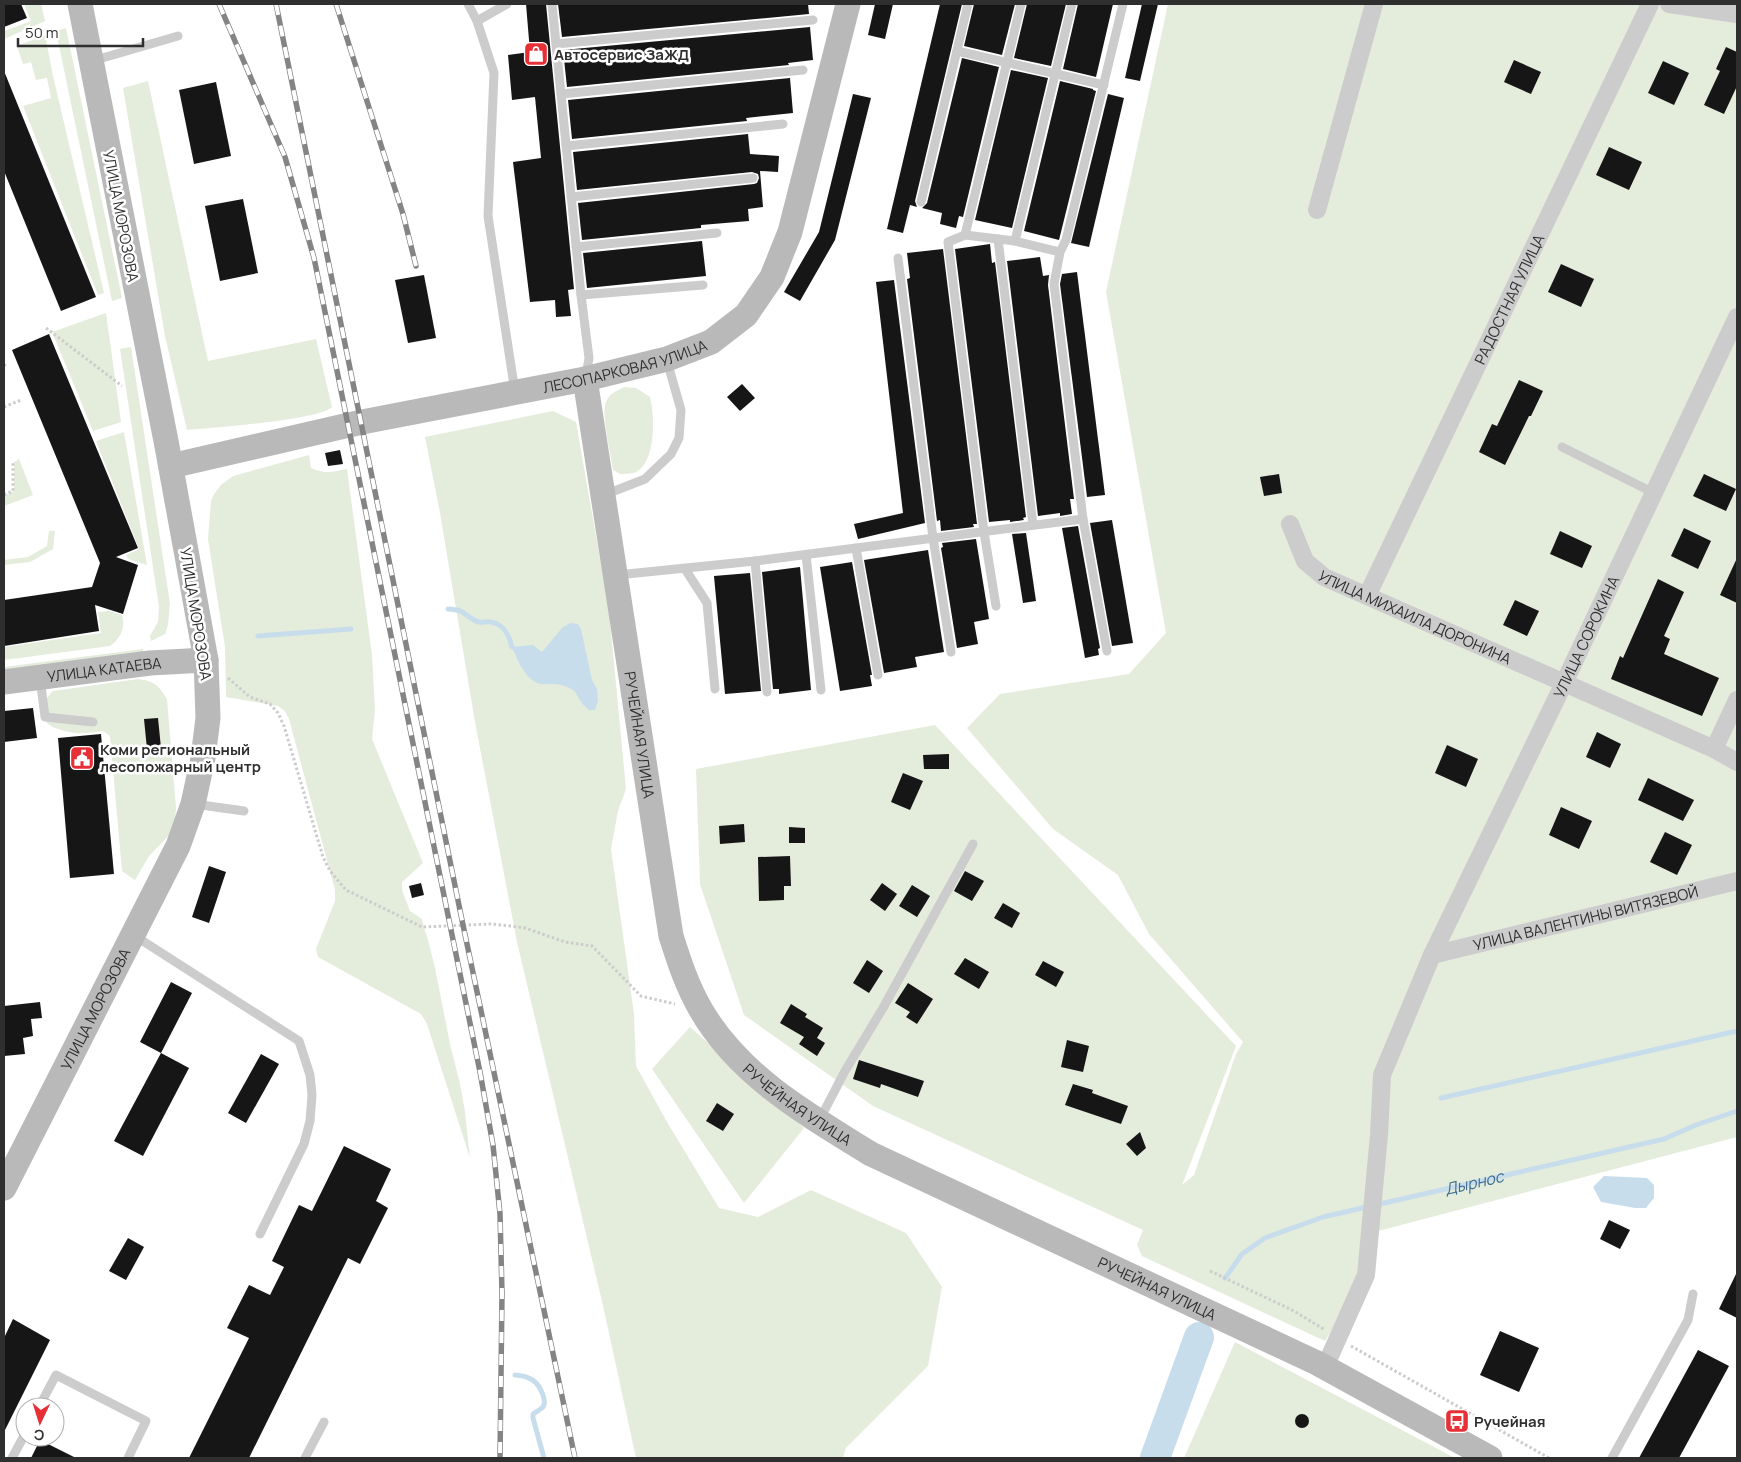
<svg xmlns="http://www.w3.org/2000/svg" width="1741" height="1462" viewBox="0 0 1741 1462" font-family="Manrope,sans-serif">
	<rect width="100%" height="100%" fill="#fff"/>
	<g fill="#e4ecdc">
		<path d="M 24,4 L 41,4 L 45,21 L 4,39 L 4,31 L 31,21 Z"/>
		<path d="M 1168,4 L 1737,4 L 1737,1137 L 1363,1235 L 1358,1272 L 1343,1311 L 1325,1341 L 1142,1256 L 1137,1245 L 1143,1230 L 873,1106 L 744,1015 L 700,884 L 696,769 L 935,725 L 1236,1046 L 1182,1185 L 1194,1175 L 1236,1054 L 1243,1042 L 1149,934 L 1118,875 L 1053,829 L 967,728 L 1000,694 L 1129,674 L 1166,633 L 1106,292 Z"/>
		<path d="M 66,28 L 122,298 L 112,301 L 56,31 Z"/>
		<path d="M 45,35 L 53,76 L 104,293 L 98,295 L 23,106 L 51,98 L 47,78 L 36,80 L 31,62 L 23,64 L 17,46 Z"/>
		<path d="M 148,81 L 208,361 L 316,339 L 332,407 C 320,420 211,428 187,430 L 165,336 L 123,88 Z"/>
		<path d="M 106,313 L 121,422 L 93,431 L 52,332 Z"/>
		<path d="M 131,347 L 170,604 L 168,625 L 165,634 L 151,641 L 150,636 L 158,622 L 159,607 L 120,349 Z"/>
		<path d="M 624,387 L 636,388 L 650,397 C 655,416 656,462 636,472 C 631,474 625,474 620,474 L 613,470 C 611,455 601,414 606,402 C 609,394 616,391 624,387 Z"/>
		<path d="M 553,411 L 576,422 L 609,610 L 626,789 L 618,811 L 611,849 L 634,1014 L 636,1066 L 667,1122 L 719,1208 L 758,1217 L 811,1190 L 906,1233 L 942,1287 L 928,1366 L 846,1448 L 843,1458 L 636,1458 L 604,1310 L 517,942 L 475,722 L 440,513 L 425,437 Z"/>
		<path d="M 124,432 L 147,565 L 128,559 L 126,555 L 139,549 L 96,441 Z"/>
		<path d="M 309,455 L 311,468 C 323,474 334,472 347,469 L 372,655 L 375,710 L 372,739 L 423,863 L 402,882 L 402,890 L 410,911 L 422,919 L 425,931 L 427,936 L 435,968 L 450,1044 L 460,1084 L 465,1112 L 470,1158 L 427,1024 L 421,1014 L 318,957 L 316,949 L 335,901 L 335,890 L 289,719 L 285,711 L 278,706 L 226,697 L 225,647 L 208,539 L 211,501 L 214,494 L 221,485 L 233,476 Z"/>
		<path d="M 19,459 L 33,495 L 4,506 L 4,496 L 14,491 L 14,462 Z"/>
		<path d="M 49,531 L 55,531 L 53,549 L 30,562 L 4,565 L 4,560 L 28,557 L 47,546 Z"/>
		<path d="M 109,611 L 122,615 C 126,628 120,639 110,646 L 4,660 L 4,647 L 101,633 L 98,612 Z"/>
		<path d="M 143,649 L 144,659 L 4,677 L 4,667 Z"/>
		<path d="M 138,679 C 155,681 159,686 167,699 L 176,808 L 174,830 L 149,856 L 135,880 L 122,871 L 110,736 L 103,731 C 94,732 84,734 75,733 C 68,732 54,729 48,724 C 39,714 44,699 53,691 Z"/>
		<path d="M 690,1027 L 804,1128 L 744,1203 L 652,1069 Z"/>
		<path d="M 1235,1342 L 1455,1458 L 1184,1458 Z"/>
	</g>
	<g fill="#c8ddec">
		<path d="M 570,623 L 578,624 L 581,629 L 592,680 L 597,689 L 598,701 L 595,710 L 589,710 C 587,708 583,705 581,702 C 578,698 577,693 573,690 C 562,683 554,684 543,684 C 527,684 517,659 512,647 L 533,645 L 542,652 L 562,628 Z"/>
		<path d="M 1604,1176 L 1647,1178 L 1654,1185 L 1654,1198 L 1646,1208 L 1635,1208 L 1601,1202 L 1593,1187 Z"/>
	</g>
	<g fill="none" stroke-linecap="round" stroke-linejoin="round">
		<g stroke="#c8ddec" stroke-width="5">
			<path d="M 448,609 C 466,610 462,614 476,621 C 482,624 485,621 491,622 C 504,624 509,635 512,647"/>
			<path d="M 258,636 L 351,629"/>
			<path d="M 1441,1098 L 1737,1031"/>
			<path id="s1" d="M 1225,1278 L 1242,1254 L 1265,1238 L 1323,1217 L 1664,1139 L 1696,1125 L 1737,1111"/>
			<path d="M 515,1375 C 530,1376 538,1381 543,1395 C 544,1399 546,1403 543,1407 C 541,1409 536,1412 533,1414 L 533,1418 L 544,1458"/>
		</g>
		<path stroke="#c8ddec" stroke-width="30" d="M 1155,1458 L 1199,1337"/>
	</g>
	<g fill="#161616">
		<path d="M 4,4 L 21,4 L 27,18 L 4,27 Z"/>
		<path d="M 526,4 L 546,4 L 574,289 L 568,290 L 571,316 L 556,317 L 555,300 L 530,302 L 513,162 L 541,158 L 535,97 L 512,100 L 508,55 L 530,52 Z"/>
		<path d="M 558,4 L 808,4 L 809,14 L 562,37 Z"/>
		<path d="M 875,4 L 893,4 L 885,39 L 868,35 Z"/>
		<path d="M 940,4 L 962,4 L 915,201 L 917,207 L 910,205 L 903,233 L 887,229 Z"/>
		<path d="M 974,4 L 1015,4 L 1002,55 L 964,46 Z"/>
		<path d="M 1027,4 L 1066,4 L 1051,66 L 1014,58 Z"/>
		<path d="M 1078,4 L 1113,4 L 1096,77 L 1063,69 Z"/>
		<path d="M 1142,4 L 1158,4 L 1140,81 L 1125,78 Z"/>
		<path d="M 810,27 L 813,60 L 788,63 L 789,65 L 567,87 L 563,50 Z"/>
		<path d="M 1726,47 L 1737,52 L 1737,86 L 1724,114 L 1704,105 L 1720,71 L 1716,69 Z"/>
		<path d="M 962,58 L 999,67 L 963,217 L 959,216 L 956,228 L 940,224 L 942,213 L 922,208 L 927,203 Z"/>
		<path d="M 1514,60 L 1541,72 L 1531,94 L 1504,82 Z"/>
		<path d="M 1663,61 L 1689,73 L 1674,105 L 1648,93 Z"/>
		<path d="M 1011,70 L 1048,78 L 1012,228 L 975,220 Z"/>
		<path d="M 4,71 L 96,297 L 61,311 L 4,171 Z"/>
		<path d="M 790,78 L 793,113 L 746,118 L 747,121 L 572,139 L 568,100 Z"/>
		<path d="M 1060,81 L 1093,89 L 1093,90 L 1096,91 L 1059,240 L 1024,231 Z"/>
		<path d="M 216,82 L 231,156 L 194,164 L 179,90 Z"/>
		<path d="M 853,94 L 871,98 L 835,240 L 800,301 L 784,292 L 819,232 Z"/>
		<path d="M 1108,94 L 1124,98 L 1089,247 L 1071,243 Z"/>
		<path d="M 748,134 L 750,154 L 779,156 L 778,172 L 760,171 L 763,207 L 748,209 L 749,221 L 701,225 L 701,228 L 582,240 L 578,203 L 754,184 L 757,183 L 759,178 L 758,174 L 752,172 L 577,190 L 573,152 Z"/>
		<path d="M 1609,147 L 1642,162 L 1629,190 L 1596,175 Z"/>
		<path d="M 243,199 L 258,273 L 220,281 L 205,206 Z"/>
		<path d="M 702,241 L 706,276 L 587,288 L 583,253 Z"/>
		<path d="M 990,244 L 992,263 L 995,262 L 1026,517 L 1023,518 L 1024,520 L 1010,522 L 1010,520 L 989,522 L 955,249 Z"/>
		<path d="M 943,249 L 977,524 L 973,524 L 974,527 L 941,531 L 940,520 L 937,521 L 907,279 L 910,278 L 907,253 Z"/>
		<path d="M 1040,257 L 1043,276 L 1049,275 L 1048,285 L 1074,499 L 1070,499 L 1072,514 L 1060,516 L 1060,513 L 1038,516 L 1007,261 Z"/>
		<path d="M 1561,264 L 1594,279 L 1581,307 L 1548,292 Z"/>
		<path d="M 1077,272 L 1105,495 L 1087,497 L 1060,284 L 1062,274 Z"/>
		<path d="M 424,275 L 436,338 L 408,343 L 395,280 Z"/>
		<path d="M 894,280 L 925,523 L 858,539 L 854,524 L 903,513 L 876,282 Z"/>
		<path d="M 49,334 L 138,548 L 116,557 L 138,565 L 123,614 L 95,605 L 99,631 L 4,646 L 4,600 L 92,587 L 100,563 L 12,350 Z"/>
		<path d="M 1519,380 L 1543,391 L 1531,416 L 1529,416 L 1505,465 L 1479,452 L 1492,424 L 1497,426 Z"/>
		<path d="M 742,384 L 755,398 L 740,411 L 727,397 Z"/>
		<path d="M 340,450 L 343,464 L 328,466 L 325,453 Z"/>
		<path d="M 1279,474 L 1282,493 L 1264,496 L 1260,477 Z"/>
		<path d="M 1704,474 L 1736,489 L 1726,511 L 1693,496 Z"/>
		<path d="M 1112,520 L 1133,643 L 1112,646 L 1090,523 Z"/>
		<path d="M 1078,526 L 1100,648 L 1098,649 L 1099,655 L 1085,658 L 1062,528 Z"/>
		<path d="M 1684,528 L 1711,541 L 1698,569 L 1671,556 Z"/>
		<path d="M 1560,531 L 1592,546 L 1582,568 L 1550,554 Z"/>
		<path d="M 1026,533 L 1036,601 L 1023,603 L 1012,534 Z"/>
		<path d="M 976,539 L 989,619 L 974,622 L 978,644 L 957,648 L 941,548 L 943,547 L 942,543 Z"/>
		<path d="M 928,550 L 944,652 L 915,657 L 917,667 L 884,673 L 864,560 Z"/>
		<path d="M 1737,558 L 1737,603 L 1720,595 Z"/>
		<path d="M 852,562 L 872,675 L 870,675 L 872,686 L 840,691 L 820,567 Z"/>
		<path d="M 800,567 L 811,690 L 779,694 L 779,689 L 773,689 L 762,572 Z"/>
		<path d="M 750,573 L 761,691 L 725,694 L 714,576 Z"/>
		<path d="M 1658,579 L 1684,592 L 1664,636 L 1670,639 L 1664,654 L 1719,678 L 1702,716 L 1611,679 L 1620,656 L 1623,658 Z"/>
		<path d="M 1515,600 L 1539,611 L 1527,636 L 1503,625 Z"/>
		<path d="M 33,708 L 37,738 L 4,742 L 4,711 Z"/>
		<path d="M 158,718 L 161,748 L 147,749 L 144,719 Z"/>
		<path d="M 1597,732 L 1621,744 L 1610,768 L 1586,757 Z"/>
		<path d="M 101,734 L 114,874 L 70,878 L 58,738 Z"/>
		<path d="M 1447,745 L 1478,759 L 1466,787 L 1435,773 Z"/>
		<path d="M 949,754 L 949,769 L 924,769 L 923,755 Z"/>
		<path d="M 903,773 L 923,781 L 910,810 L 891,802 Z"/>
		<path d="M 1648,778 L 1694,800 L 1683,821 L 1638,800 Z"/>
		<path d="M 1561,807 L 1592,821 L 1579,849 L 1549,835 Z"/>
		<path d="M 744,824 L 745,842 L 720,844 L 719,826 Z"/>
		<path d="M 789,827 L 805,828 L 805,843 L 789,843 Z"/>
		<path d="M 1665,832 L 1692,845 L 1677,875 L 1650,862 Z"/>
		<path d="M 790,856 L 791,886 L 784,886 L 784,900 L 759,901 L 758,857 Z"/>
		<path d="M 209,866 L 226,872 L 209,923 L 192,917 Z"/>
		<path d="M 965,871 L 984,881 L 972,901 L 954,891 Z"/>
		<path d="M 421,883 L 424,895 L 412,898 L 409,886 Z"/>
		<path d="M 882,883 L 897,894 L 885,911 L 870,900 Z"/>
		<path d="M 912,885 L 930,896 L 917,917 L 899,906 Z"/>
		<path d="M 1003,903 L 1020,913 L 1012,928 L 994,918 Z"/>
		<path d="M 965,958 L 989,972 L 979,989 L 954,974 Z"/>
		<path d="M 867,960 L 883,971 L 869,993 L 853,983 Z"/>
		<path d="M 1043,961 L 1064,972 L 1056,987 L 1035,975 Z"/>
		<path d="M 171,982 L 192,993 L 161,1053 L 140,1042 Z"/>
		<path d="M 908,983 L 933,999 L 917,1024 L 906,1017 L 910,1012 L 895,1003 Z"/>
		<path d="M 40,1002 L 42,1018 L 31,1019 L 33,1036 L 23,1038 L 25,1054 L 4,1056 L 4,1006 Z"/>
		<path d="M 791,1004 L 807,1014 L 805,1017 L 823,1028 L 817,1038 L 825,1043 L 817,1056 L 799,1044 L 804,1037 L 780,1023 Z"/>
		<path d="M 1067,1040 L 1089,1046 L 1083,1072 L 1061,1067 Z"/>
		<path d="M 161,1053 L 189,1068 L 143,1156 L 114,1141 Z"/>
		<path d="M 261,1054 L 279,1064 L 246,1123 L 228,1113 Z"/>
		<path d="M 859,1060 L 924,1081 L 918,1097 L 881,1084 L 880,1088 L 853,1079 Z"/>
		<path d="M 1073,1084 L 1093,1090 L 1092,1093 L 1128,1106 L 1121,1124 L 1065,1105 Z"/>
		<path d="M 717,1103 L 734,1114 L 723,1131 L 706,1121 Z"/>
		<path d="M 1140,1132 L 1146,1148 L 1137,1156 L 1126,1144 Z"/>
		<path d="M 344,1146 L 391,1169 L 376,1201 L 388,1208 L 360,1264 L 348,1258 L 249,1458 L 189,1458 L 249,1338 L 227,1328 L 249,1285 L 270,1295 L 284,1267 L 272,1261 L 299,1205 L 312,1211 Z"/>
		<path d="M 1609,1220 L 1630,1230 L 1620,1249 L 1600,1239 Z"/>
		<path d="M 128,1238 L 144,1247 L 126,1280 L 109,1271 Z"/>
		<path d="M 1737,1272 L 1737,1318 L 1719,1309 Z"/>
		<path d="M 13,1319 L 50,1340 L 4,1432 L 4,1338 Z"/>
		<path d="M 1500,1331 L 1539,1348 L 1519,1392 L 1480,1375 Z"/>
		<path d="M 1698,1350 L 1729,1366 L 1679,1458 L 1639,1458 Z"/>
		<circle cx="1302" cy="1421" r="7"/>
		<path d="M 40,1440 L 76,1458 L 31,1458 Z"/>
	</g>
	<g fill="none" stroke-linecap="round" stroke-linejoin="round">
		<g stroke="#ccc" stroke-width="3" stroke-dasharray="2.5 2.5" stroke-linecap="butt">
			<path d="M 46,328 L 122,386"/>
			<path d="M 4,366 L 6,363"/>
			<path d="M 4,407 L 21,400"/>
			<path d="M 4,495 L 13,491 L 13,461"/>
			<path d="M 228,678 L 250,697 L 270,704 L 278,713 L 284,726 L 323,857 L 330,871 L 346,890 L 422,927 L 491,924 L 510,926 L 525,928 L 565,942 L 592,946 L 641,996 L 675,1004"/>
			<path d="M 1210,1271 L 1294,1311 L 1325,1330"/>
			<path d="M 1351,1346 L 1549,1458"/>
		</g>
		<g stroke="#ccc" stroke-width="9">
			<path d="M 468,4 L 477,21 L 494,73 L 488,216 L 515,392"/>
			<path d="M 552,4 L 581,295 L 589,358 L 586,376"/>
			<path d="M 477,21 L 507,4"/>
			<path d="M 556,44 L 813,20"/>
			<path d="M 957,51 L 1104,85"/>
			<path d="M 92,61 L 178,36"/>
			<path d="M 561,94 L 803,70"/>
			<path d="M 566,146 L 783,124"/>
			<path d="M 571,197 L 753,178"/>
			<path d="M 921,202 L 968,4"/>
			<path d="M 965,235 L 1021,4"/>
			<path d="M 998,239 L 1033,525"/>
			<path d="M 1015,241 L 1072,4"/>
			<path d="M 576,247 L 717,233"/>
			<path d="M 898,258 L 933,538 L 951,652"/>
			<path d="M 581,295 L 703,285"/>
			<path d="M 1562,447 L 1654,493"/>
			<path d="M 604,495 L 645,479 L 671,454 L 679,438 L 681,410 L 667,361"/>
			<path d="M 856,548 L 878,675"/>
			<path d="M 806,555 L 821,690"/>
			<path d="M 755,561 L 767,692"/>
			<path d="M 685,569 L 707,603 L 715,689"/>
			<path d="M 617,575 L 755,561 L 1083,519"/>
			<path d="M 996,606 L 984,532 L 948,242 L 965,235 L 1015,241 L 1060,252"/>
			<path d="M 1107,651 L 1083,519 L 1054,284 L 1060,252 L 1066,240 L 1123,4"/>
			<path d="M 40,678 L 45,717 L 93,722"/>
			<path d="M 194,804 L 244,811"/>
			<path d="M 135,936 L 299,1041 L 310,1075 L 312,1095 L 310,1121 L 304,1144 L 260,1234"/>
			<path d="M 820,1119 L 845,1071 L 883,1008 L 973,844"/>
			<path d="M 39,1407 L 56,1375 L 146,1421 L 128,1458"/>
			<path d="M 12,1458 L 25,1434"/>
			<path d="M 305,1458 L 324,1422"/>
			<path d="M 1612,1458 L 1688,1320 L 1693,1294"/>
		</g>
		<g stroke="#ccc" stroke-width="18">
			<path d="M 1669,4 L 1737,14"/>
			<path d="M 1317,210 L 1374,4"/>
			<path id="s2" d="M 1290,524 L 1305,561 L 1324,577 L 1714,749 L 1737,762"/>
			<path id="s3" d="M 1367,596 L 1650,4"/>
			<path d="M 1714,749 L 1737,700"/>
			<path id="s4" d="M 1432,955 L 1737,881"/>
			<path id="s5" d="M 1325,1367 L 1366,1275 L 1379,1135 L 1382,1075 L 1432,955 L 1564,683 L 1737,317"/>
		</g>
		<g stroke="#b9b9b9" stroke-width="25">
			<path id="s6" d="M 585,379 L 671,936 C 679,961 687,986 701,1010 C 739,1076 808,1115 871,1154 L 1317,1363 L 1490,1458"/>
			<path id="s7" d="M 171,466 L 362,422 L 585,379 L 667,359 L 711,342 L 746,315 L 772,277 L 790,232 L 848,4"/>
			<path id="s8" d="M 4,682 L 150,663 L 206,660"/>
			<path id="s9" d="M 4,1188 L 178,846 L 193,804 L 203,758 L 208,718 L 206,660 L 166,441 L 80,4"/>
		</g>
		<defs>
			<g id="rail">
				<path d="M 219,4 L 285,157 L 314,258 L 480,1072 L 493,1145 L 500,1214 L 502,1293 L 500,1458"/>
				<path d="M 276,4 L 463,925 L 575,1458"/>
				<path d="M 336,4 L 403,214 L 416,266"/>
			</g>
		</defs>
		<use href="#rail" stroke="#848484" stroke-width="5.5"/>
		<use href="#rail" stroke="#fff" stroke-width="4" stroke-dasharray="11" stroke-linecap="butt"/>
	</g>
	<defs>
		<symbol id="shop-square" viewBox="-11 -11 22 22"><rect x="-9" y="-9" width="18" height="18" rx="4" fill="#e63036" stroke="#fff"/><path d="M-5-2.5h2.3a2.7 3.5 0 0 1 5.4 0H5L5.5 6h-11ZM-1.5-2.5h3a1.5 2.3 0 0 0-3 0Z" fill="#fff"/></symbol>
		<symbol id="civic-square" viewBox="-11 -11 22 22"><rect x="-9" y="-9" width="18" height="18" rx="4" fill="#e63036" stroke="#fff"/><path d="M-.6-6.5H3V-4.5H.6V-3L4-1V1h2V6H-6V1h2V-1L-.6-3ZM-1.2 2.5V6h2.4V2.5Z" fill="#fff"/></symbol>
		<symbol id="bus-square" viewBox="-11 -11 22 22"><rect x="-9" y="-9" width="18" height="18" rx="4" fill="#e63036" stroke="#fff"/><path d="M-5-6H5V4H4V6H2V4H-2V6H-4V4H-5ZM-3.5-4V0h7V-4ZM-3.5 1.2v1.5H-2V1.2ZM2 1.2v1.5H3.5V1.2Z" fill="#fff"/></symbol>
	</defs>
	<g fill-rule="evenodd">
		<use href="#shop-square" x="522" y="40" width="28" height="28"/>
		<use href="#civic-square" x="68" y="744" width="28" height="28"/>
		<use href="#bus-square" x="1443" y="1407" width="28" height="28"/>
	</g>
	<g text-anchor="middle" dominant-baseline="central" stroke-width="5" stroke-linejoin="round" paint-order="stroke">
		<g font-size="15" font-weight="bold" fill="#2f2f2f" stroke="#fff" text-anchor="start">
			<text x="554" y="54">Автосервис ЗаЖД</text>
			<text x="100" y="749">Коми региональный<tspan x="100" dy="17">лесопожарный центр</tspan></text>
			<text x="1474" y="1421">Ручейная</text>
		</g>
		<g font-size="15" fill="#2f2f2f" stroke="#fff">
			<text transform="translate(121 216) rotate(79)">УЛИЦА МОРОЗОВА</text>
			<text stroke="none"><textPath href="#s3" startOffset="329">РАДОСТНАЯ УЛИЦА</textPath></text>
			<text stroke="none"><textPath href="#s7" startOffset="465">ЛЕСОПАРКОВАЯ УЛИЦА</textPath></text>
			<text transform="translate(196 614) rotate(81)">УЛИЦА МОРОЗОВА</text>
			<text stroke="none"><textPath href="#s2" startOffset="164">УЛИЦА МИХАИЛА ДОРОНИНА</textPath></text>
			<text stroke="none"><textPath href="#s5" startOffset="785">УЛИЦА СОРОКИНА</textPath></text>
			<text stroke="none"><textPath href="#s8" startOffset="101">УЛИЦА КАТАЕВА</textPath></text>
			<text stroke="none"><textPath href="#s6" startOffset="360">РУЧЕЙНАЯ УЛИЦА</textPath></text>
			<text stroke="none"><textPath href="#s4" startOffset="158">УЛИЦА ВАЛЕНТИНЫ ВИТЯЗЕВОЙ</textPath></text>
			<text stroke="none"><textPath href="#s9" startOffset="201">УЛИЦА МОРОЗОВА</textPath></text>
			<text stroke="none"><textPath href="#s6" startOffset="780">РУЧЕЙНАЯ УЛИЦА</textPath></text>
			<text stroke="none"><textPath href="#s6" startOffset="1185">РУЧЕЙНАЯ УЛИЦА</textPath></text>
		</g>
		<g font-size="16" font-style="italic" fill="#3c6d91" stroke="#fff">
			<text stroke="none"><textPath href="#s1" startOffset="274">Дырнос</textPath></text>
		</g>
	</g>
	<rect width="1741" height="1462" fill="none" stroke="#2f2f2f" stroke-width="10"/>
	<g transform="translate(40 1422) rotate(184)"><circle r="24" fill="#ffffff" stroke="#acacac"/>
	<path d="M0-4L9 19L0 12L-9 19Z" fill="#e63036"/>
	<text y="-8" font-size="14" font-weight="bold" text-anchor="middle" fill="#2f2f2f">С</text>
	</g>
	<path d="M18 38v8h125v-8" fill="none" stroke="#2f2f2f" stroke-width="2.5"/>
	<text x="25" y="38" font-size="15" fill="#2f2f2f" stroke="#ffffff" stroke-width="4" paint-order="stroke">50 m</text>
</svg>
